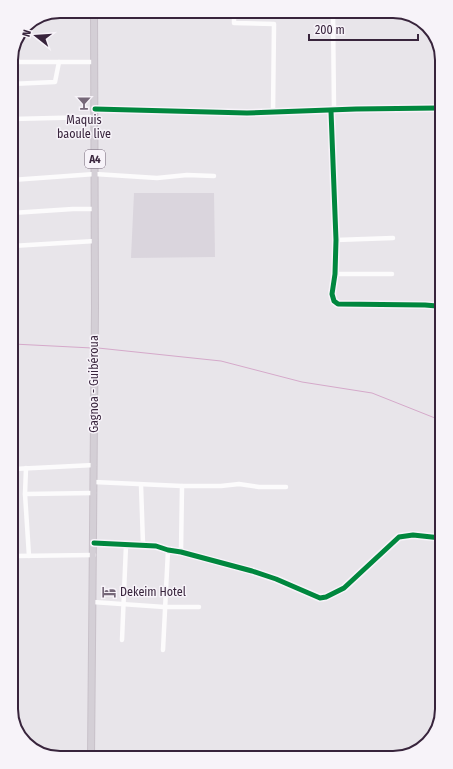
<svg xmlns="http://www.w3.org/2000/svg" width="453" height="769" viewBox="0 0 453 769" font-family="'Fira Sans Condensed',sans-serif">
	<rect width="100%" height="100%" fill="#e8e5ea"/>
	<path fill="#dad5dd" d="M 134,193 L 214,193 L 215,257 L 131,258 Z"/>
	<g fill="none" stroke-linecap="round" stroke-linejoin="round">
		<g stroke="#d5a9ca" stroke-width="1">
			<path d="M 13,344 L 92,348"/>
			<path d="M 98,348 L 221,361 L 302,382 L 372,393 L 440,420"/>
		</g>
		<defs>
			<path id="major" d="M 91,757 L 95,307 L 94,11"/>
		</defs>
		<use href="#major" stroke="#c8c1c9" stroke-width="8"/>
		<g stroke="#fcfbfc" stroke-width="4.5">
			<path d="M 234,11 L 234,23 L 274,24 L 273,113"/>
			<path d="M 333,11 L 334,111"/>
			<path d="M 11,62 L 94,62"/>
			<path d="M 11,84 L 55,82 L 59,62"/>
			<path d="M 95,109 L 247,113 L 356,109 L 438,108"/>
			<path d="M 331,111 L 336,240 L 335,274 L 332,294 L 334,301 L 338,304 L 425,305 L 437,306 L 439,305"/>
			<path d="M 12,119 L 95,117"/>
			<path d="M 12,180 L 95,174 L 157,178 L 187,175 L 214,176"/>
			<path d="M 12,213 L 73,209 L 95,209"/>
			<path d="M 336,240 L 393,238"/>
			<path d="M 12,246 L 95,241"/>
			<path d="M 335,274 L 392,274"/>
			<path d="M 26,468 L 25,494 L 29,556"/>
			<path d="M 14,469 L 94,465"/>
			<path d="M 94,482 L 182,486 L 221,486 L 239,484 L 259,487 L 286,487"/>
			<path d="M 141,485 L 143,544"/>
			<path d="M 25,494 L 94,493"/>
			<path d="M 94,543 L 156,546 L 168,550 L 181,552 L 252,571 L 276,579 L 320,598 L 326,597 L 344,588 L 399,537 L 413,535 L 441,538"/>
			<path d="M 181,552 L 182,486"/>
			<path d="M 15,556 L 94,555"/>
			<path d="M 93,602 L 164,607 L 199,607"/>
			<path d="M 122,640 L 126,545"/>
			<path d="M 163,650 L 168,550"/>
		</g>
		<use href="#major" stroke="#d4cfd6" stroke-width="6"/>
		<defs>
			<g id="cycleway">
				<path d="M 95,109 L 247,113 L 356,109 L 438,108"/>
				<path d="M 331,111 L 336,240 L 335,274 L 332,294 L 334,301 L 338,304 L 425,305 L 437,306 L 439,305"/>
				<path d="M 94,543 L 156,546 L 168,550 L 181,552 L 252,571 L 276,579 L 320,598 L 326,597 L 344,588 L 399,537 L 413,535 L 441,538"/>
			</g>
		</defs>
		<use href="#cycleway" stroke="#f7f3f9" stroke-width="8"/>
		<use href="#cycleway" stroke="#00873e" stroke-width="5"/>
	</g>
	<defs>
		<symbol id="bar-bare" viewBox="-9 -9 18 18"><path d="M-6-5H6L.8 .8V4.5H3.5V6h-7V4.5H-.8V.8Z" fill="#766879" stroke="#f7f3f9" stroke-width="2.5" paint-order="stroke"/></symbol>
		<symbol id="hotel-bare" viewBox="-9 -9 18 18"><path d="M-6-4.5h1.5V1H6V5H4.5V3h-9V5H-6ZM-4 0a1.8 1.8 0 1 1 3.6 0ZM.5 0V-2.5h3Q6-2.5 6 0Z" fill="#766879" stroke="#f7f3f9" stroke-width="2.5" paint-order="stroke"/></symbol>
	</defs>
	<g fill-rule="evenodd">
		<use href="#bar-bare" x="74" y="93" width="20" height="20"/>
		<use href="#hotel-bare" x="99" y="582" width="20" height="20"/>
	</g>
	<g text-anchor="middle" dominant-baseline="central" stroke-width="3" stroke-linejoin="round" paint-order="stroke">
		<rect fill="#f7f3f9" stroke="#716275" stroke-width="1" x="85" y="150" width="20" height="18" rx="3"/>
		<g font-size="11" font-weight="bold" fill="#38243c">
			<text x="95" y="159">A4</text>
		</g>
		<g font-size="12" fill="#38243c" stroke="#f7f3f9">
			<text x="84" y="120">Maquis<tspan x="84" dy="14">baoule live</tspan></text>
			<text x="120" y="592" text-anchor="start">Dekeim Hotel</text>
		</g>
		<g font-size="12" fill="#38243c" stroke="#f7f3f9">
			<text transform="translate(94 384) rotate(-90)">Gagnoa - Guibéroua</text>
		</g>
	</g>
	<path d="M0 0H453V769H0ZM60 18H393A42 42 0 0 1 435 60V709A42 42 0 0 1 393 751H60A42 42 0 0 1 18 709V60A42 42 0 0 1 60 18Z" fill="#f7f3f9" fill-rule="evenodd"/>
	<path fill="none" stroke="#38243c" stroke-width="2" d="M60 18H393A42 42 0 0 1 435 60V709A42 42 0 0 1 393 751H60A42 42 0 0 1 18 709V60A42 42 0 0 1 60 18Z"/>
	<g transform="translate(36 36) rotate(287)" stroke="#f7f3f9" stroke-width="3" paint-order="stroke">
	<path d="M0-3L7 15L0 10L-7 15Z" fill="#38243c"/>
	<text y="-6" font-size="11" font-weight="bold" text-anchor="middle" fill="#38243c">N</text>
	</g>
	<path d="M309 34v6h109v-6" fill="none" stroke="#38243c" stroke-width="2"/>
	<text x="315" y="34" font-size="12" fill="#38243c" stroke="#f7f3f9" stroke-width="3" paint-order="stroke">200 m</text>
</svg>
